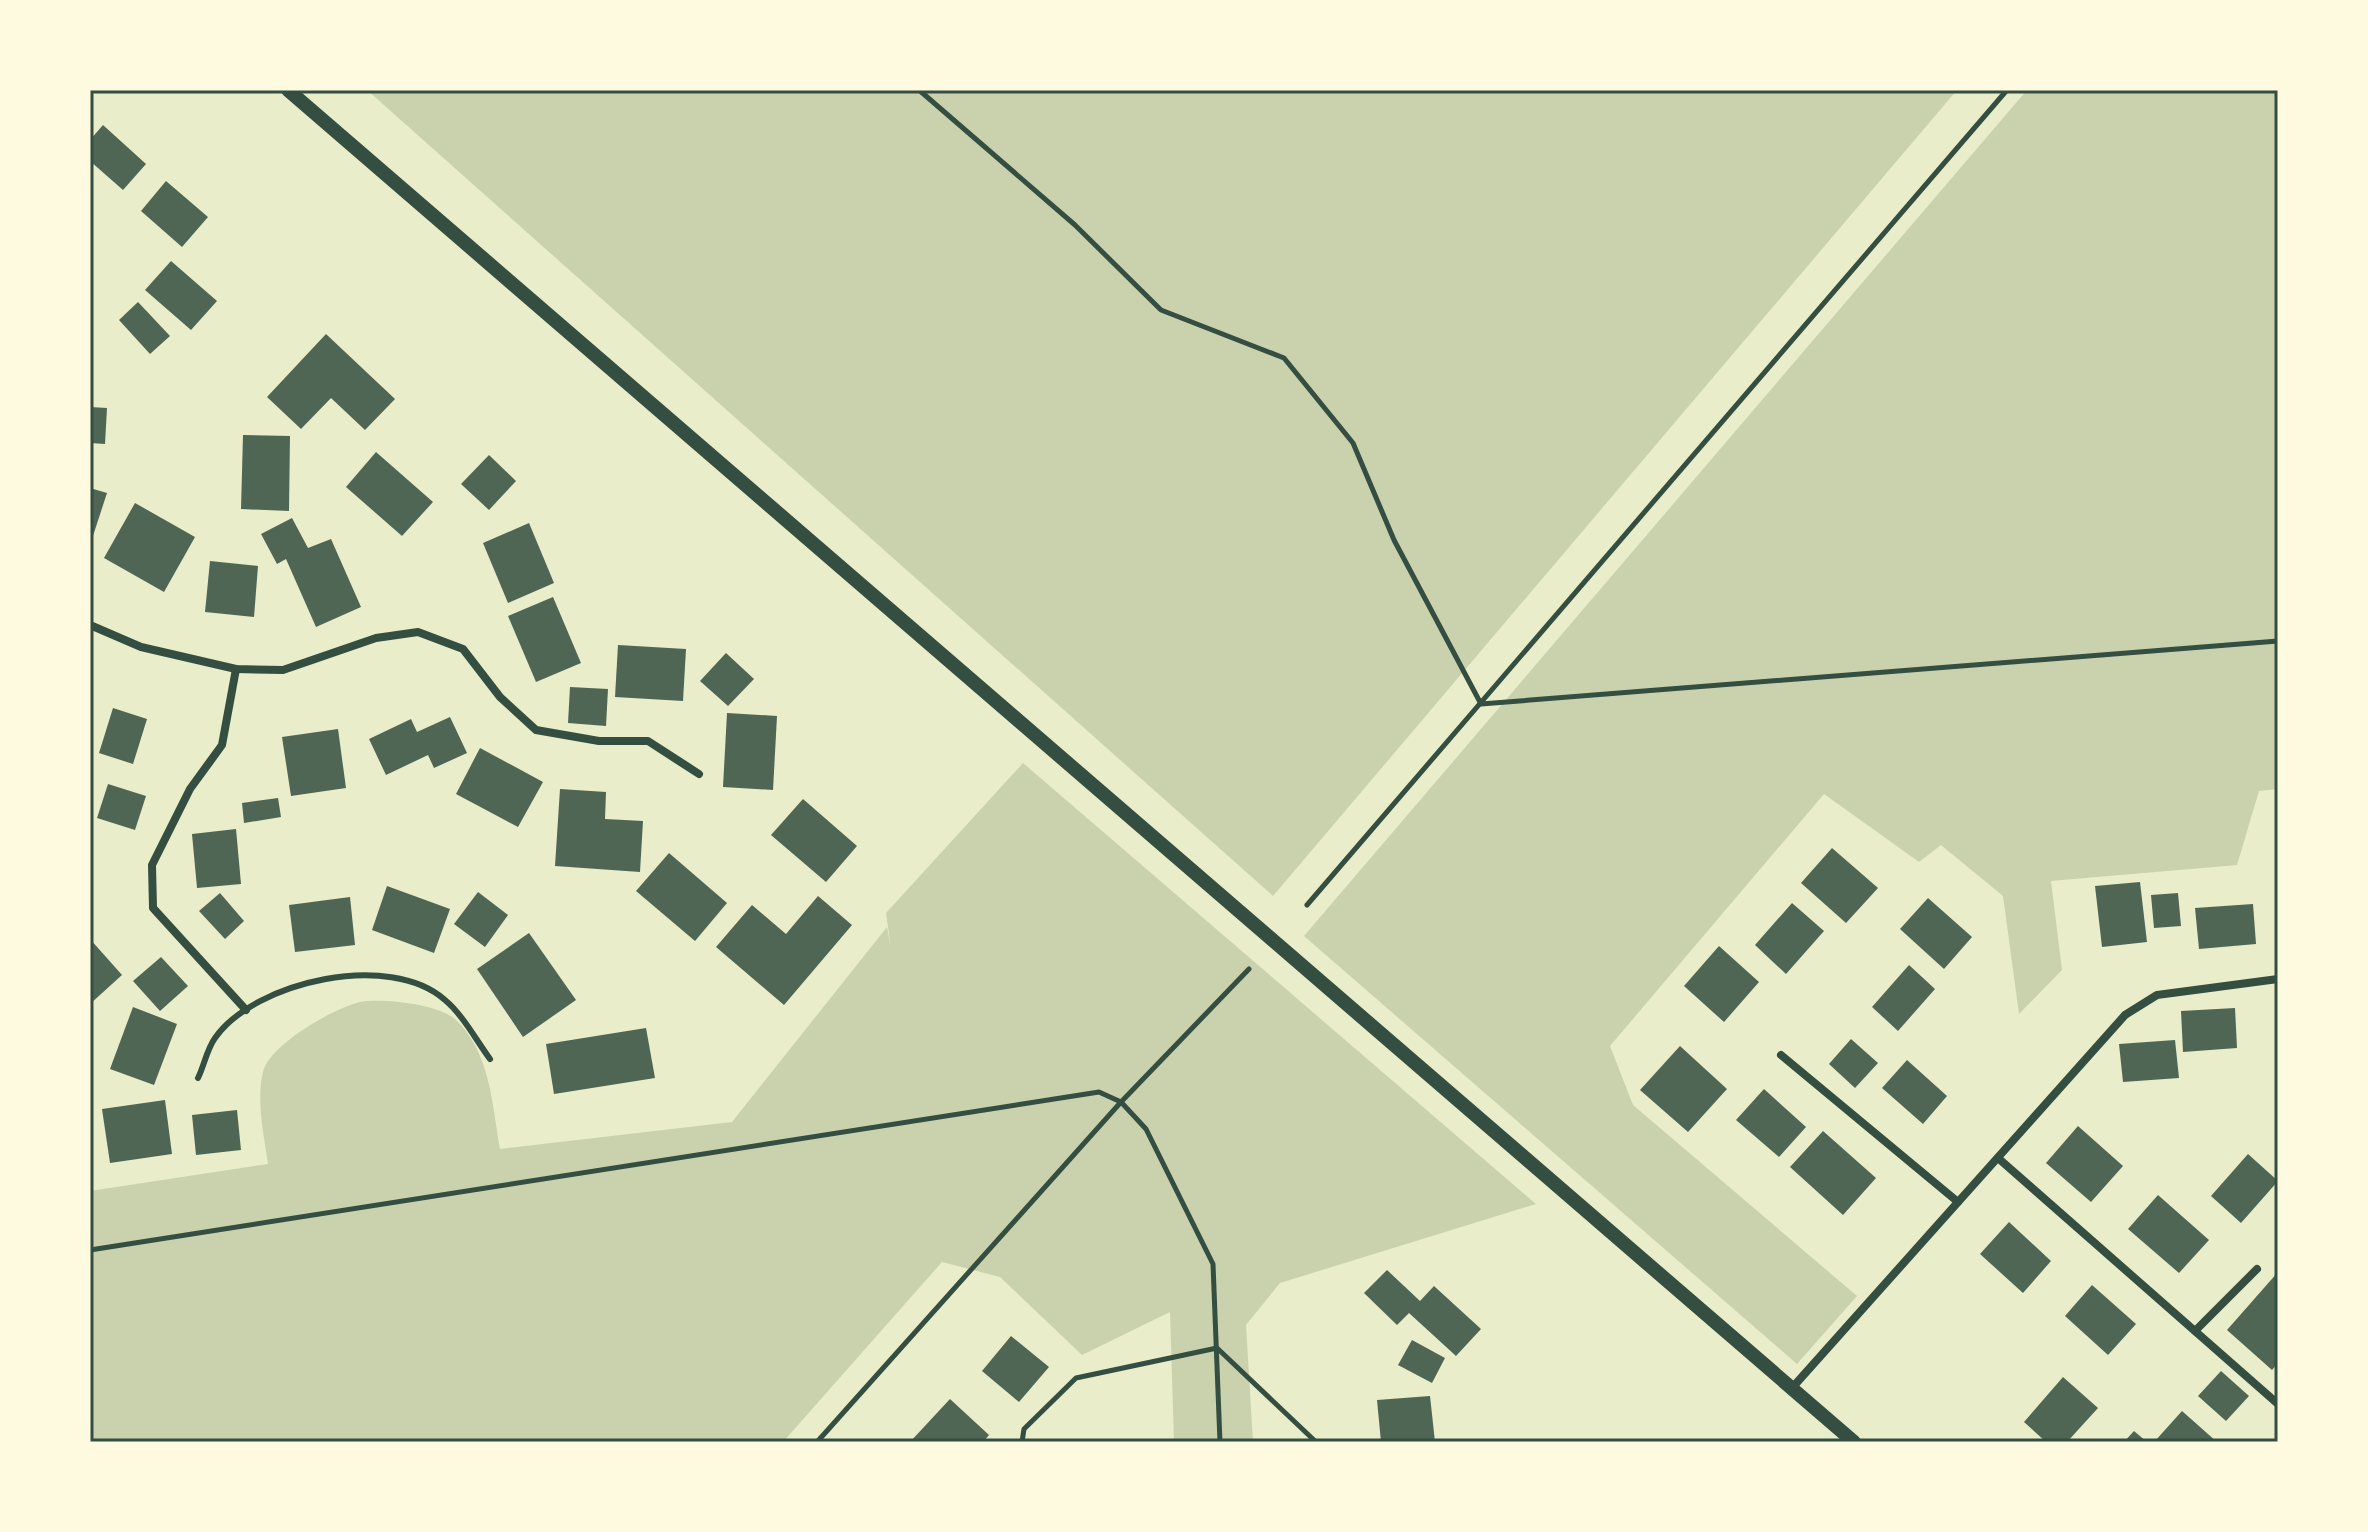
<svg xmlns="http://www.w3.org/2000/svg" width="2368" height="1532" viewBox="0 0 2368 1532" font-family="'Crimson Pro',serif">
	<rect width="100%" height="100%" fill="#e9edc9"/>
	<g fill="#cad2ad">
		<path d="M 367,90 L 1957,90 L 1273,896 Z"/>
		<path d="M 2027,90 L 2278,90 L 2278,789 L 2259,791 L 2237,865 L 2051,881 L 2062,970 L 2019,1014 L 2003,896 L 1941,845 L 1919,862 L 1824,794 L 1610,1046 L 1633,1105 L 1857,1296 L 1797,1364 L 1304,936 Z"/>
		<path d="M 1023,763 L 1536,1204 L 1280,1283 L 1246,1325 L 1253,1442 L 1174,1442 L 1170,1312 L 1082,1355 L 1000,1277 L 942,1262 L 783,1442 L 90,1442 L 90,1191 L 268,1164 C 264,1135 256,1101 263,1072 C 269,1045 334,1008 360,1002 C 381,998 438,1004 455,1019 C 491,1053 492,1105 500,1149 L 732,1122 L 887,927 L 891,948 L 886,913 Z"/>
	</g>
	<g fill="#4f6655">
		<path d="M 103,125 L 146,164 L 123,190 L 90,161 L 90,140 Z"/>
		<path d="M 166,181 L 208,217 L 182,247 L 141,211 Z"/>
		<path d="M 171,261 L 217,301 L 191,330 L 145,290 Z"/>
		<path d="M 138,302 L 170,336 L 150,354 L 119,320 Z"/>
		<path d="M 326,334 L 395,399 L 365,430 L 331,398 L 301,429 L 267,397 Z"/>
		<path d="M 90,407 L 107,408 L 105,444 L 90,443 Z"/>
		<path d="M 243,435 L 290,436 L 289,511 L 241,509 Z"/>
		<path d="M 376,452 L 433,502 L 402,536 L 346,487 Z"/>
		<path d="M 489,455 L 516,481 L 489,510 L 461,484 Z"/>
		<path d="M 90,488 L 107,493 L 91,542 L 90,542 Z"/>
		<path d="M 135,503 L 195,537 L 164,592 L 104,558 Z"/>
		<path d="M 292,518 L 308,548 L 331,539 L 361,607 L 316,627 L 286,559 L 277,564 L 261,534 Z"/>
		<path d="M 529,523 L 554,583 L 508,603 L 483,543 Z"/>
		<path d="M 210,561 L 258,566 L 254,617 L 205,612 Z"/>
		<path d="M 553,597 L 581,663 L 536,682 L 508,616 Z"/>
		<path d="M 618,645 L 686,649 L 683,701 L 615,697 Z"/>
		<path d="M 726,653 L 754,679 L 728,706 L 700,681 Z"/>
		<path d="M 570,687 L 608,689 L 606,726 L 568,723 Z"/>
		<path d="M 113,708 L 147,719 L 133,764 L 99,753 Z"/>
		<path d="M 727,713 L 777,716 L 773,790 L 723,787 Z"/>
		<path d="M 450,717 L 467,753 L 434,768 L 428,755 L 386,775 L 369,739 L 411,719 L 417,732 Z"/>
		<path d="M 338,729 L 346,788 L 291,796 L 282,737 Z"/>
		<path d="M 480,748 L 543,782 L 518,827 L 456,794 Z"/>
		<path d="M 108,784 L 146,796 L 135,830 L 97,818 Z"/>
		<path d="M 560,789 L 606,792 L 605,819 L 643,821 L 640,872 L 555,866 Z"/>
		<path d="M 278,798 L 281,817 L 244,823 L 242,803 Z"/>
		<path d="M 803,799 L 857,846 L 826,882 L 771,835 Z"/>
		<path d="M 236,829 L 241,884 L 197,888 L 192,834 Z"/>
		<path d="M 1832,848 L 1878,888 L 1846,923 L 1801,883 Z"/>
		<path d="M 669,853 L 727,903 L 695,941 L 636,891 Z"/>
		<path d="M 2140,882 L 2147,942 L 2102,947 L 2095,886 Z"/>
		<path d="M 387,886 L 450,909 L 434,953 L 372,930 Z"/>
		<path d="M 478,892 L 508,915 L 485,947 L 454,924 Z"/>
		<path d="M 220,893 L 244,921 L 225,939 L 199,911 Z"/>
		<path d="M 2178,893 L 2181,926 L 2154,928 L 2151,895 Z"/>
		<path d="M 818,896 L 852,925 L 784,1005 L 716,947 L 752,905 L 786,934 Z"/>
		<path d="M 350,897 L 355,945 L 295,952 L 289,905 Z"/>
		<path d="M 1928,898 L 1972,937 L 1944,969 L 1900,929 Z"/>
		<path d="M 1792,903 L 1824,931 L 1786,974 L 1755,945 Z"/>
		<path d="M 2253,904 L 2256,944 L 2199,949 L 2195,908 Z"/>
		<path d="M 529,933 L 576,1000 L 523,1037 L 477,969 Z"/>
		<path d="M 90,939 L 122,975 L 90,1004 Z"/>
		<path d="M 1719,946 L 1759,982 L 1724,1022 L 1684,986 Z"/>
		<path d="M 161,957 L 188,986 L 160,1011 L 133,981 Z"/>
		<path d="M 1909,965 L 1935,989 L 1898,1031 L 1872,1007 Z"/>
		<path d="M 133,1007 L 177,1024 L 154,1085 L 110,1069 Z"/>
		<path d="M 2235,1008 L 2237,1048 L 2183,1052 L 2181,1011 Z"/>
		<path d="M 646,1028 L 655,1078 L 554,1094 L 546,1044 Z"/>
		<path d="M 1851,1039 L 1878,1063 L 1855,1088 L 1829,1064 Z"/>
		<path d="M 2175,1040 L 2179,1078 L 2123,1082 L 2119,1044 Z"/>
		<path d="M 1680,1046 L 1727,1089 L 1688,1132 L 1640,1090 Z"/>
		<path d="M 1907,1060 L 1947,1096 L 1923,1124 L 1882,1088 Z"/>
		<path d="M 1764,1089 L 1806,1127 L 1779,1157 L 1736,1120 Z"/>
		<path d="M 165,1100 L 172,1154 L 110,1163 L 102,1109 Z"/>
		<path d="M 237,1110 L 241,1150 L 196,1155 L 192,1115 Z"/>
		<path d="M 2078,1126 L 2123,1166 L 2091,1202 L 2046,1163 Z"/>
		<path d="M 1823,1131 L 1876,1178 L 1843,1215 L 1790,1167 Z"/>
		<path d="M 2248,1154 L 2278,1181 L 2241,1223 L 2211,1196 Z"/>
		<path d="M 2158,1195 L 2209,1240 L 2179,1273 L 2128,1229 Z"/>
		<path d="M 2009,1222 L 2051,1261 L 2023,1293 L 1980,1254 Z"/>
		<path d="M 1387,1270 L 1420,1301 L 1434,1286 L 1481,1329 L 1456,1356 L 1409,1313 L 1397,1325 L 1364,1293 Z"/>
		<path d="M 2278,1272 L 2278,1363 L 2272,1370 L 2227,1330 Z"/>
		<path d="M 2092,1285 L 2136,1324 L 2108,1355 L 2065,1316 Z"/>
		<path d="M 1011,1336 L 1049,1367 L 1019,1402 L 982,1371 Z"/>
		<path d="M 1412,1340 L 1445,1358 L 1432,1383 L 1398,1365 Z"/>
		<path d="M 2221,1371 L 2249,1396 L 2226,1421 L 2198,1396 Z"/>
		<path d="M 2063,1377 L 2098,1408 L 2067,1442 L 2046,1442 L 2024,1422 Z"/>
		<path d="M 1430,1396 L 1435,1442 L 1381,1442 L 1377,1400 Z"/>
		<path d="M 950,1399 L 989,1435 L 983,1442 L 910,1442 Z"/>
		<path d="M 2182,1411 L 2217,1442 L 2155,1441 Z"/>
		<path d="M 2134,1431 L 2147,1442 L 2124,1442 Z"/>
	</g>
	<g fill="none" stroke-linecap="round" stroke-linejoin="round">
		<g stroke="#344e41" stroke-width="5">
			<path d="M 919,90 L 1075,225 L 1161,310 L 1284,358 L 1353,443 L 1394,540 L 1481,704 L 2278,641"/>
			<path d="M 1307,905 L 2007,90"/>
			<path d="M 90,1250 L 1099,1092 L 1121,1102 L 1146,1129 L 1213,1264 L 1220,1442"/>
			<path d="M 817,1442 L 1121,1102 L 1249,969"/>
			<path d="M 1022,1442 L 1024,1429 L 1076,1378 L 1217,1348 L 1316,1442"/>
		</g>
		<path stroke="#344e41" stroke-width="6" d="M 198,1078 C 204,1066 207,1049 215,1038 C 255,981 390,951 445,1000 C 463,1015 476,1040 490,1059"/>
		<g stroke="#344e41" stroke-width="8">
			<path d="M 90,625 L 141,647 L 236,669 L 283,670 L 376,638 L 418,632 L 463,649 L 500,697 L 536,730 L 599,741 L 648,741 L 699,774"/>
			<path d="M 236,669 L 222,745 L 190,789 L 152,865 L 153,908 L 246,1010"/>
			<path d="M 1781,1055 L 1958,1202"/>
			<path d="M 1998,1158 L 2278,1404"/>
			<path d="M 2195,1331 L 2257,1269"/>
			<path d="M 1792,1388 L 2125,1015 L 2157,995 L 2278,979"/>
		</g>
		<path stroke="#344e41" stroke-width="14" d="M 288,90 L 1854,1442"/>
	</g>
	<rect width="2368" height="1532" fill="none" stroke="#fefae0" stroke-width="184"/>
	<rect x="92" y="92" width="2184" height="1348" fill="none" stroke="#344e41" stroke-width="3"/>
</svg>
